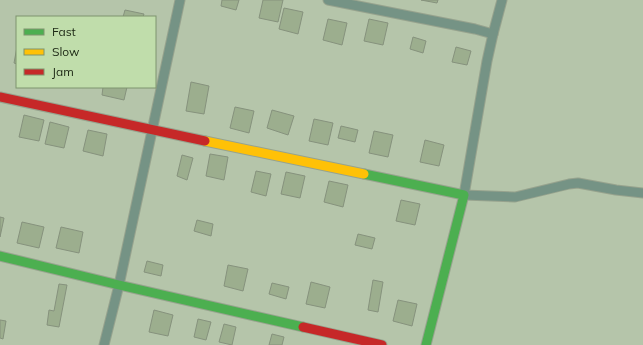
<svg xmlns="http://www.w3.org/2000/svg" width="643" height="345" viewBox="0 0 643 345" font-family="Mulish,sans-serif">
	<rect width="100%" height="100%" fill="#b5c5aa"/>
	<g fill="#9cae8e" stroke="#86927d">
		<path d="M 222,0 L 239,0 L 236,10 L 221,6 Z"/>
		<path d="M 263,0 L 283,0 L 278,22 L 259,18 Z"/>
		<path d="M 421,0 L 438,0 L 437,3 Z"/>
		<path d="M 284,8 L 303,12 L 298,34 L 279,29 Z"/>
		<path d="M 125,10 L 144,14 L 143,17 L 123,17 Z"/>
		<path d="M 328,19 L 347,23 L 342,45 L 323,40 Z"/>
		<path d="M 369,19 L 388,23 L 383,45 L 364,41 Z"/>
		<path d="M 413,37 L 426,41 L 423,53 L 410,49 Z"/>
		<path d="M 17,47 L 17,64 L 14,63 Z"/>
		<path d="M 456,47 L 471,51 L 467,65 L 452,62 Z"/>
		<path d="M 191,82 L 209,86 L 204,114 L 186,111 Z"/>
		<path d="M 103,87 L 127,87 L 124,100 L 102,95 Z"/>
		<path d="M 235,107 L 254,111 L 249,133 L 230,128 Z"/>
		<path d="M 272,110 L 294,116 L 288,135 L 267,128 Z"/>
		<path d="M 24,115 L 44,120 L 39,141 L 19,137 Z"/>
		<path d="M 314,119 L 333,123 L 328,145 L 309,141 Z"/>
		<path d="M 50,122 L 69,127 L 64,148 L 45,144 Z"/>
		<path d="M 341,126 L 358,130 L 355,142 L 338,138 Z"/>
		<path d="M 88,130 L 107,134 L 103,156 L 83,151 Z"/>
		<path d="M 374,131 L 393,135 L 388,157 L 369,153 Z"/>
		<path d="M 425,140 L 444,145 L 439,166 L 420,162 Z"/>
		<path d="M 210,154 L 228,157 L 224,180 L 206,176 Z"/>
		<path d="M 182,155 L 193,158 L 187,180 L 177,176 Z"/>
		<path d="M 256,171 L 271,174 L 266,196 L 251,192 Z"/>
		<path d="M 286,172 L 305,176 L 300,198 L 281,194 Z"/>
		<path d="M 329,181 L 348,185 L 343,207 L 324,202 Z"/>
		<path d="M 401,200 L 420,204 L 415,225 L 396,221 Z"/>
		<path d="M 0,217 L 4,218 L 0,237 Z"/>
		<path d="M 197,220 L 213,224 L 211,236 L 194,231 Z"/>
		<path d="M 22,222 L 44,227 L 39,248 L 17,243 Z"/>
		<path d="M 61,227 L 83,232 L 79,253 L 56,248 Z"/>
		<path d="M 358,234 L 375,238 L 372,249 L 355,245 Z"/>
		<path d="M 147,261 L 163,265 L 161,276 L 144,272 Z"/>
		<path d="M 228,265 L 248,269 L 243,291 L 224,286 Z"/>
		<path d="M 373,280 L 383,282 L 378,312 L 368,310 Z"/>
		<path d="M 311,282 L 330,287 L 325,308 L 306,304 Z"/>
		<path d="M 272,283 L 289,287 L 286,299 L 269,294 Z"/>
		<path d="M 59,284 L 67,285 L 59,327 L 47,325 L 49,310 L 54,311 Z"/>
		<path d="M 398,300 L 417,304 L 412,326 L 393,321 Z"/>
		<path d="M 154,310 L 173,315 L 168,336 L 149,332 Z"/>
		<path d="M 198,319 L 211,322 L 206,340 L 194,337 Z"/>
		<path d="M 0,320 L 6,321 L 3,339 L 0,338 Z"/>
		<path d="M 224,324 L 236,327 L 232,345 L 219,342 Z"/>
		<path d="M 272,334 L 284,337 L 282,345 L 269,345 Z"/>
	</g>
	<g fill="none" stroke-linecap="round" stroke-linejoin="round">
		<defs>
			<g id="street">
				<path d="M 328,0 L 475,29 L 493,34 L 502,0"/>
				<path d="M 493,34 L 487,61 L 464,195 L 515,197 L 569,184 L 578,183 L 616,190 L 643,193"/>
				<path d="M 104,345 L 119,285 L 180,0"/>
			</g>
			<g id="fast">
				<path d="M 364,174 L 464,195 L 426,345"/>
				<path d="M 0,256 L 119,285 L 303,327"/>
			</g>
			<path id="slow" d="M 205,141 L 364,174"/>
			<g id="jam">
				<path d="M 0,97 L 205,141"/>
				<path d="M 303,327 L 382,345"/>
			</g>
		</defs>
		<use href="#street" stroke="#97a38e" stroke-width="11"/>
		<use href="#fast" stroke="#97a38e" stroke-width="11"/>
		<use href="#slow" stroke="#97a38e" stroke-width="11"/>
		<use href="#jam" stroke="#97a38e" stroke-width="11"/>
		<use href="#street" stroke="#759385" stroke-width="9"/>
		<use href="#fast" stroke="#4caf50" stroke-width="9"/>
		<use href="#slow" stroke="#ffc107" stroke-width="9"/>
		<use href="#jam" stroke="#c62828" stroke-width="9"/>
	</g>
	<rect x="16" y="16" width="140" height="72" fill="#c0ddab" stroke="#7e946e"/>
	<rect x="24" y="29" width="20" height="6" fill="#4caf50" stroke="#7e946e"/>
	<text x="52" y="36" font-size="12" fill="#1b2613">Fast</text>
	<rect x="24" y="49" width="20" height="6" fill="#ffc107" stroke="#7e946e"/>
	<text x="52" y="56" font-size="12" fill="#1b2613">Slow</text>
	<rect x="24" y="69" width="20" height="6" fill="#c62828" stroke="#7e946e"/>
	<text x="52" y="76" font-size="12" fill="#1b2613">Jam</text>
</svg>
